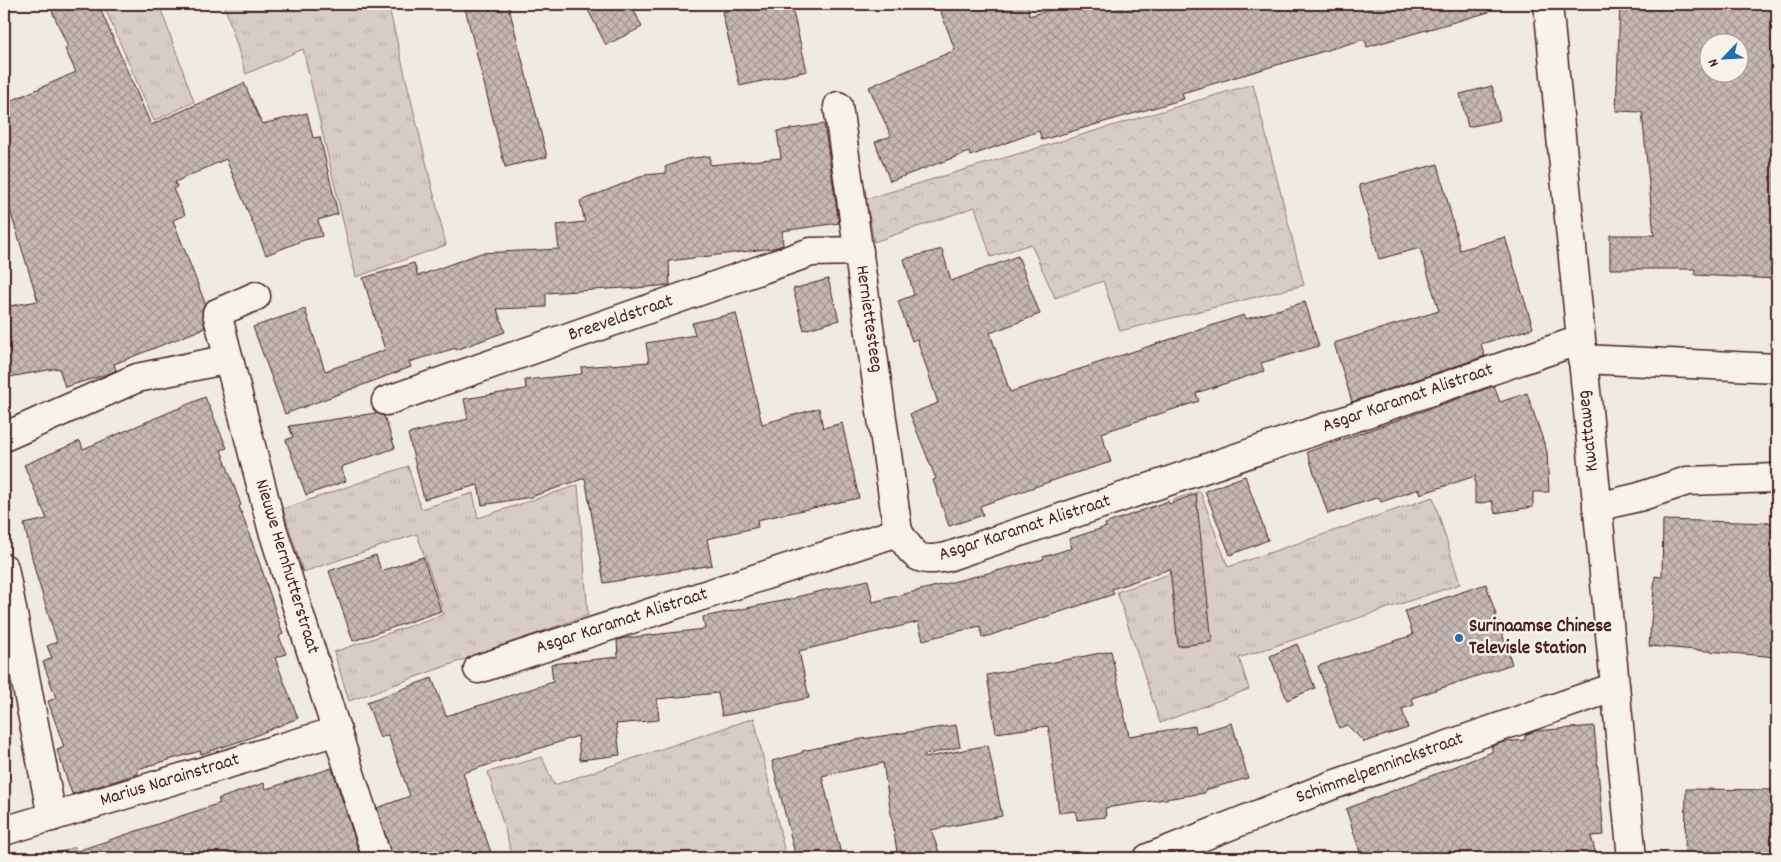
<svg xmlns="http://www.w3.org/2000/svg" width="1781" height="862" viewBox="0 0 1781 862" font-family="Dekko,sans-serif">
	<defs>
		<pattern id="grass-tufts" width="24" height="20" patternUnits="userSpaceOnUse" patternTransform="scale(1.25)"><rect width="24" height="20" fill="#d8cdc6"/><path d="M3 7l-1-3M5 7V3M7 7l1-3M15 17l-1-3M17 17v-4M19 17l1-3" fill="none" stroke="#bbb0aa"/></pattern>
		<pattern id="forest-crowns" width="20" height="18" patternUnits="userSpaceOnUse" patternTransform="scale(1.25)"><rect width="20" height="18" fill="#d8cdc6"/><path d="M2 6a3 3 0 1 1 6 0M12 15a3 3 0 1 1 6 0" fill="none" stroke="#bbb0aa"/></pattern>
		<pattern id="building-cross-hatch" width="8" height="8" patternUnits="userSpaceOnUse" patternTransform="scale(1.25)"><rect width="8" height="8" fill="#c6b8b3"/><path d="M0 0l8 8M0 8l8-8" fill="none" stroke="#a39592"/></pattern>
	</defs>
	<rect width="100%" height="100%" fill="#f0ebe0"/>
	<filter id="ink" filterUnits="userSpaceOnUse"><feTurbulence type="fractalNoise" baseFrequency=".02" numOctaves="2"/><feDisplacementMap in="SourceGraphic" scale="10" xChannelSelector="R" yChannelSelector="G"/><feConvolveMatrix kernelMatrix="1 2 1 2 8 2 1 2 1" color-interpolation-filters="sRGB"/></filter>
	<g filter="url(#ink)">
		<g fill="url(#grass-tufts)" stroke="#917678">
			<path d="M 103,4 L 159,4 L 194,102 L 154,121 Z"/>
			<path d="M 224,4 L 388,4 L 446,245 L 356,277 L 303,49 L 246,74 Z"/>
			<path d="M 408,466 L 421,509 L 473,493 L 478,518 L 578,485 L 588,615 L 349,701 L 334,652 L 444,614 L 417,534 L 303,572 L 283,509 Z"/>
			<path d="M 1200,491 L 1228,567 L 1433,497 L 1460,584 L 1239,658 L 1249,689 L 1160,723 L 1117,592 L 1193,566 L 1172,500 Z"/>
			<path d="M 754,718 L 786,858 L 513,858 L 488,772 L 542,757 L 554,785 Z"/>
		</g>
		<g fill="url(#forest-crowns)" stroke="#917678">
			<path d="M 1253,84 L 1304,285 L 1120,331 L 1103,281 L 1055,298 L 1031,244 L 991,257 L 975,207 L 874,242 L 866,199 Z"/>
			<path d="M 75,847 L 79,858 L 42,858 Z"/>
		</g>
		<g fill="url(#building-cross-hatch)" stroke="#4a1f2b" fill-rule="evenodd">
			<path d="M 49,4 L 98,4 L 151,125 L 244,83 L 262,124 L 307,113 L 313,138 L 320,137 L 338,214 L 318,220 L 322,236 L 304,240 L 266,255 L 226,159 L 175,182 L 177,187 L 173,189 L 185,215 L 173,220 L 205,303 L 202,310 L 205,328 L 114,364 L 116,370 L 111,373 L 65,387 L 59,368 L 4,378 L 4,307 L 38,301 L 4,191 L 4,104 L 76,72 L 65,49 L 68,47 Z"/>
			<path d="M 464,4 L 508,4 L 547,157 L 505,167 Z"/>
			<path d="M 585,4 L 631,4 L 642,27 L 606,45 Z"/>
			<path d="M 755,4 L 791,4 L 807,71 L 740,86 L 722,12 Z"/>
			<path d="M 938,4 L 1028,4 L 1029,16 L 1070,4 L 1488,4 L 1489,12 L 1367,47 L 1365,39 L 1182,93 L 1184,99 L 1042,140 L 1039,131 L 970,156 L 969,152 L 890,181 L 875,142 L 891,136 L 869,87 L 955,50 Z"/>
			<path d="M 1620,4 L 1777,4 L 1777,279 L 1695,275 L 1695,269 L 1610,269 L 1610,235 L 1654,235 L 1642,112 L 1616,111 ZM 1708,42 L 1738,42 L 1738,72 L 1708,72 Z"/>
			<path d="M 1492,86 L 1500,120 L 1468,127 L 1460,94 Z"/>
			<path d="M 824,124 L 839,223 L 782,231 L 783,245 L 774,248 L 669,261 L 670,285 L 625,289 L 624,288 L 546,293 L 546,307 L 497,309 L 505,332 L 456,350 L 456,348 L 409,362 L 411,367 L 285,414 L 253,327 L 305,309 L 325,371 L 385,350 L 363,278 L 414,263 L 418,276 L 481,253 L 559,249 L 556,225 L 585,222 L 580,201 L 645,175 L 666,173 L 665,167 L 686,159 L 710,156 L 710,165 L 781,158 L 777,131 Z"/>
			<path d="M 1438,164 L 1460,250 L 1505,237 L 1533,328 L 1481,344 L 1485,356 L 1352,402 L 1334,343 L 1439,311 L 1420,248 L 1379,259 L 1359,185 Z"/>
			<path d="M 942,249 L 951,281 L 1018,256 L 1040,314 L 990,333 L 1010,392 L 1244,315 L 1246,319 L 1305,302 L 1319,346 L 1261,363 L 1264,371 L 1196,393 L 1199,401 L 1101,433 L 1111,462 L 1066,476 L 980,506 L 983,515 L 949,526 L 933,480 L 936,479 L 910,414 L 938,403 L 917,339 L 912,341 L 898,301 L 914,295 L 904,259 Z"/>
			<path d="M 828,279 L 839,320 L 804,330 L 793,289 Z"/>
			<path d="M 736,313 L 762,424 L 819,408 L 823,428 L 842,423 L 859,498 L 757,520 L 758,527 L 707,539 L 712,565 L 604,583 L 585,478 L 531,497 L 482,505 L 478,485 L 424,499 L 408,434 L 468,419 L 464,399 L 526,389 L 525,380 L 582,374 L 581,367 L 649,362 L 646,343 L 695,335 L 692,323 Z"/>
			<path d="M 1494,386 L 1500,402 L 1527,393 L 1547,452 L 1549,492 L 1533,492 L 1533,507 L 1495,513 L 1492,501 L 1475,504 L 1475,476 L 1421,494 L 1419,489 L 1381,502 L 1379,497 L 1328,514 L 1307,452 Z"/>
			<path d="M 205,397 L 227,448 L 221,450 L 241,505 L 239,506 L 262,570 L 283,634 L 279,636 L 286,654 L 275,658 L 298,718 L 250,738 L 201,754 L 200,751 L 138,769 L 138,774 L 72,794 L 57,750 L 64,747 L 48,701 L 56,698 L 43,662 L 52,658 L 47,646 L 57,642 L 36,574 L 24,524 L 47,519 L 24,465 L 80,441 L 83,449 Z"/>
			<path d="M 376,413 L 384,416 L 395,448 L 341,467 L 346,481 L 306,495 L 286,440 L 293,437 L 289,426 Z"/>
			<path d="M 1245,476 L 1268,540 L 1230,555 L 1205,491 Z"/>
			<path d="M 1196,494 L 1212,642 L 1178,646 L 1170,569 L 1112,589 L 1114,594 L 982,638 L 980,626 L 923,640 L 918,622 L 799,651 L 809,698 L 722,716 L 718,693 L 657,699 L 659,720 L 616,724 L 620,755 L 580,760 L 578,736 L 463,773 L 493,858 L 392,858 L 377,808 L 410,796 L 388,735 L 380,738 L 367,702 L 432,678 L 446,716 L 553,682 L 551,664 L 618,657 L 617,640 L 625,638 L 705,629 L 703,617 L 796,598 L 796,597 L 868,580 L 873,602 L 1044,559 L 1043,557 L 1072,548 L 1069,539 L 1106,527 L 1105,524 L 1168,501 L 1169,504 Z"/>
			<path d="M 1663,520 L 1777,523 L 1777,657 L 1649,646 L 1655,576 L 1662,577 Z"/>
			<path d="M 376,555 L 381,571 L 423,557 L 441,611 L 353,641 L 329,571 Z"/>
			<path d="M 1486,584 L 1512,664 L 1412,698 L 1414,705 L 1402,709 L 1408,728 L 1364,742 L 1347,725 L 1339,728 L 1318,666 L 1413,635 L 1405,611 Z"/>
			<path d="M 1297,644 L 1315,688 L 1287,700 L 1270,656 Z"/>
			<path d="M 1111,651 L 1129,736 L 1195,726 L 1196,733 L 1232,723 L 1248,778 L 1205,790 L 1205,793 L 1105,808 L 1106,817 L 1077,820 L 1076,811 L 1059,813 L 1048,726 L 996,733 L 987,675 Z"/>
			<path d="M 956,725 L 960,747 L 924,755 L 924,758 L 988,745 L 1002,816 L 931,830 L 941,858 L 898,858 L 883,763 L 822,776 L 842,858 L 796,858 L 772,761 L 802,753 L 802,751 L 855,740 Z"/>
			<path d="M 1594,726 L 1604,835 L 1591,836 L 1597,858 L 1362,858 L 1346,809 L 1492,752 L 1492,746 L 1504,742 L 1525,740 L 1525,735 L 1535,731 Z"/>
			<path d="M 332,768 L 361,858 L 72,858 L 71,853 L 220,803 L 218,799 L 264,783 L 266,789 Z"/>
			<path d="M 1686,789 L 1777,790 L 1777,858 L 1685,858 Z"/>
		</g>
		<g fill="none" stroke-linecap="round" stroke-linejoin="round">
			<defs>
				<g id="minor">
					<path d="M 838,106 L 898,532"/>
					<path d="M 256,296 L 217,313 L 272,528 L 377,858"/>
					<path d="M 1582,359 L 1777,368"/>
					<path d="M 386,401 L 811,252 L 859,251"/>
					<path d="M 4,437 L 137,378 L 229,359"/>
					<path d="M 1597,507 L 1639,497 L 1687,481 L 1777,478"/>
					<path d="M 4,568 L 52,817"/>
					<path d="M 478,669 L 898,532 C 915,556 916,563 947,557 L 1580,340"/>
					<path d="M 4,831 L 337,731"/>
					<path d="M 1148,858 L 1330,786 L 1615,687"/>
				</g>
				<path id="major" d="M 1548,4 L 1632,858"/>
			</defs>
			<use href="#minor" stroke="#4a1f2b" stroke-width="31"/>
			<use href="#major" stroke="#4a1f2b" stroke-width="31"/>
			<use href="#minor" stroke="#f7f3e8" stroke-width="28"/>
			<use href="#major" stroke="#f7f3e8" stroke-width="28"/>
		</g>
	</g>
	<circle fill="#1f6fb2" stroke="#f7f3e8" stroke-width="2" cx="1459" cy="638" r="5"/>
	<g text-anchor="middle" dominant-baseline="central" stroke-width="5" stroke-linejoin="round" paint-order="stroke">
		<g font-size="19" fill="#4a1f2b" stroke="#f7f3e8">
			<text transform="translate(621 319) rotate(-19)">Breeveldstraat</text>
			<text transform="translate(868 319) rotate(82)">Herniettesteeg</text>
			<text transform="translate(1408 399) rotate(-19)">Asgar Karamat Alistraat</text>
			<text transform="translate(1589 431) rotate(-96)">Kwattaweg</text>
			<text transform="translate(1025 529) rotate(-18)">Asgar Karamat Alistraat</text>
			<text transform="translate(286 567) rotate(73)">Nieuwe Hernhutterstraat</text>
			<text transform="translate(622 622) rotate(-18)">Asgar Karamat Alistraat</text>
			<text transform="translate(1380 769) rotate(-20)">Schimmelpenninckstraat</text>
			<text transform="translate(170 781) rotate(-17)">Marius Narainstraat</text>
		</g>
		<g font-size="19" font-weight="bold" fill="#4a1f2b" stroke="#f7f3e8" text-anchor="start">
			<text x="1469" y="627">Surinaamse Chinese<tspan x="1469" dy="22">Televisle Station</tspan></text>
		</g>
	</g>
	<rect width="1781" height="862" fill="none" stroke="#f7f3e8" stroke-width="20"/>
	<rect x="10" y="10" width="1761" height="842" fill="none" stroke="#4a1f2b" stroke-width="2" filter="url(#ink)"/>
	<g transform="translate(1724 58) rotate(245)"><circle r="24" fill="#f7f3e8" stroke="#b29e9c"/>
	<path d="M0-4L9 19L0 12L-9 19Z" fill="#1f6fb2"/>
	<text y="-8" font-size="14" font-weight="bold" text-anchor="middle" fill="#4a1f2b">N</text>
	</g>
</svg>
